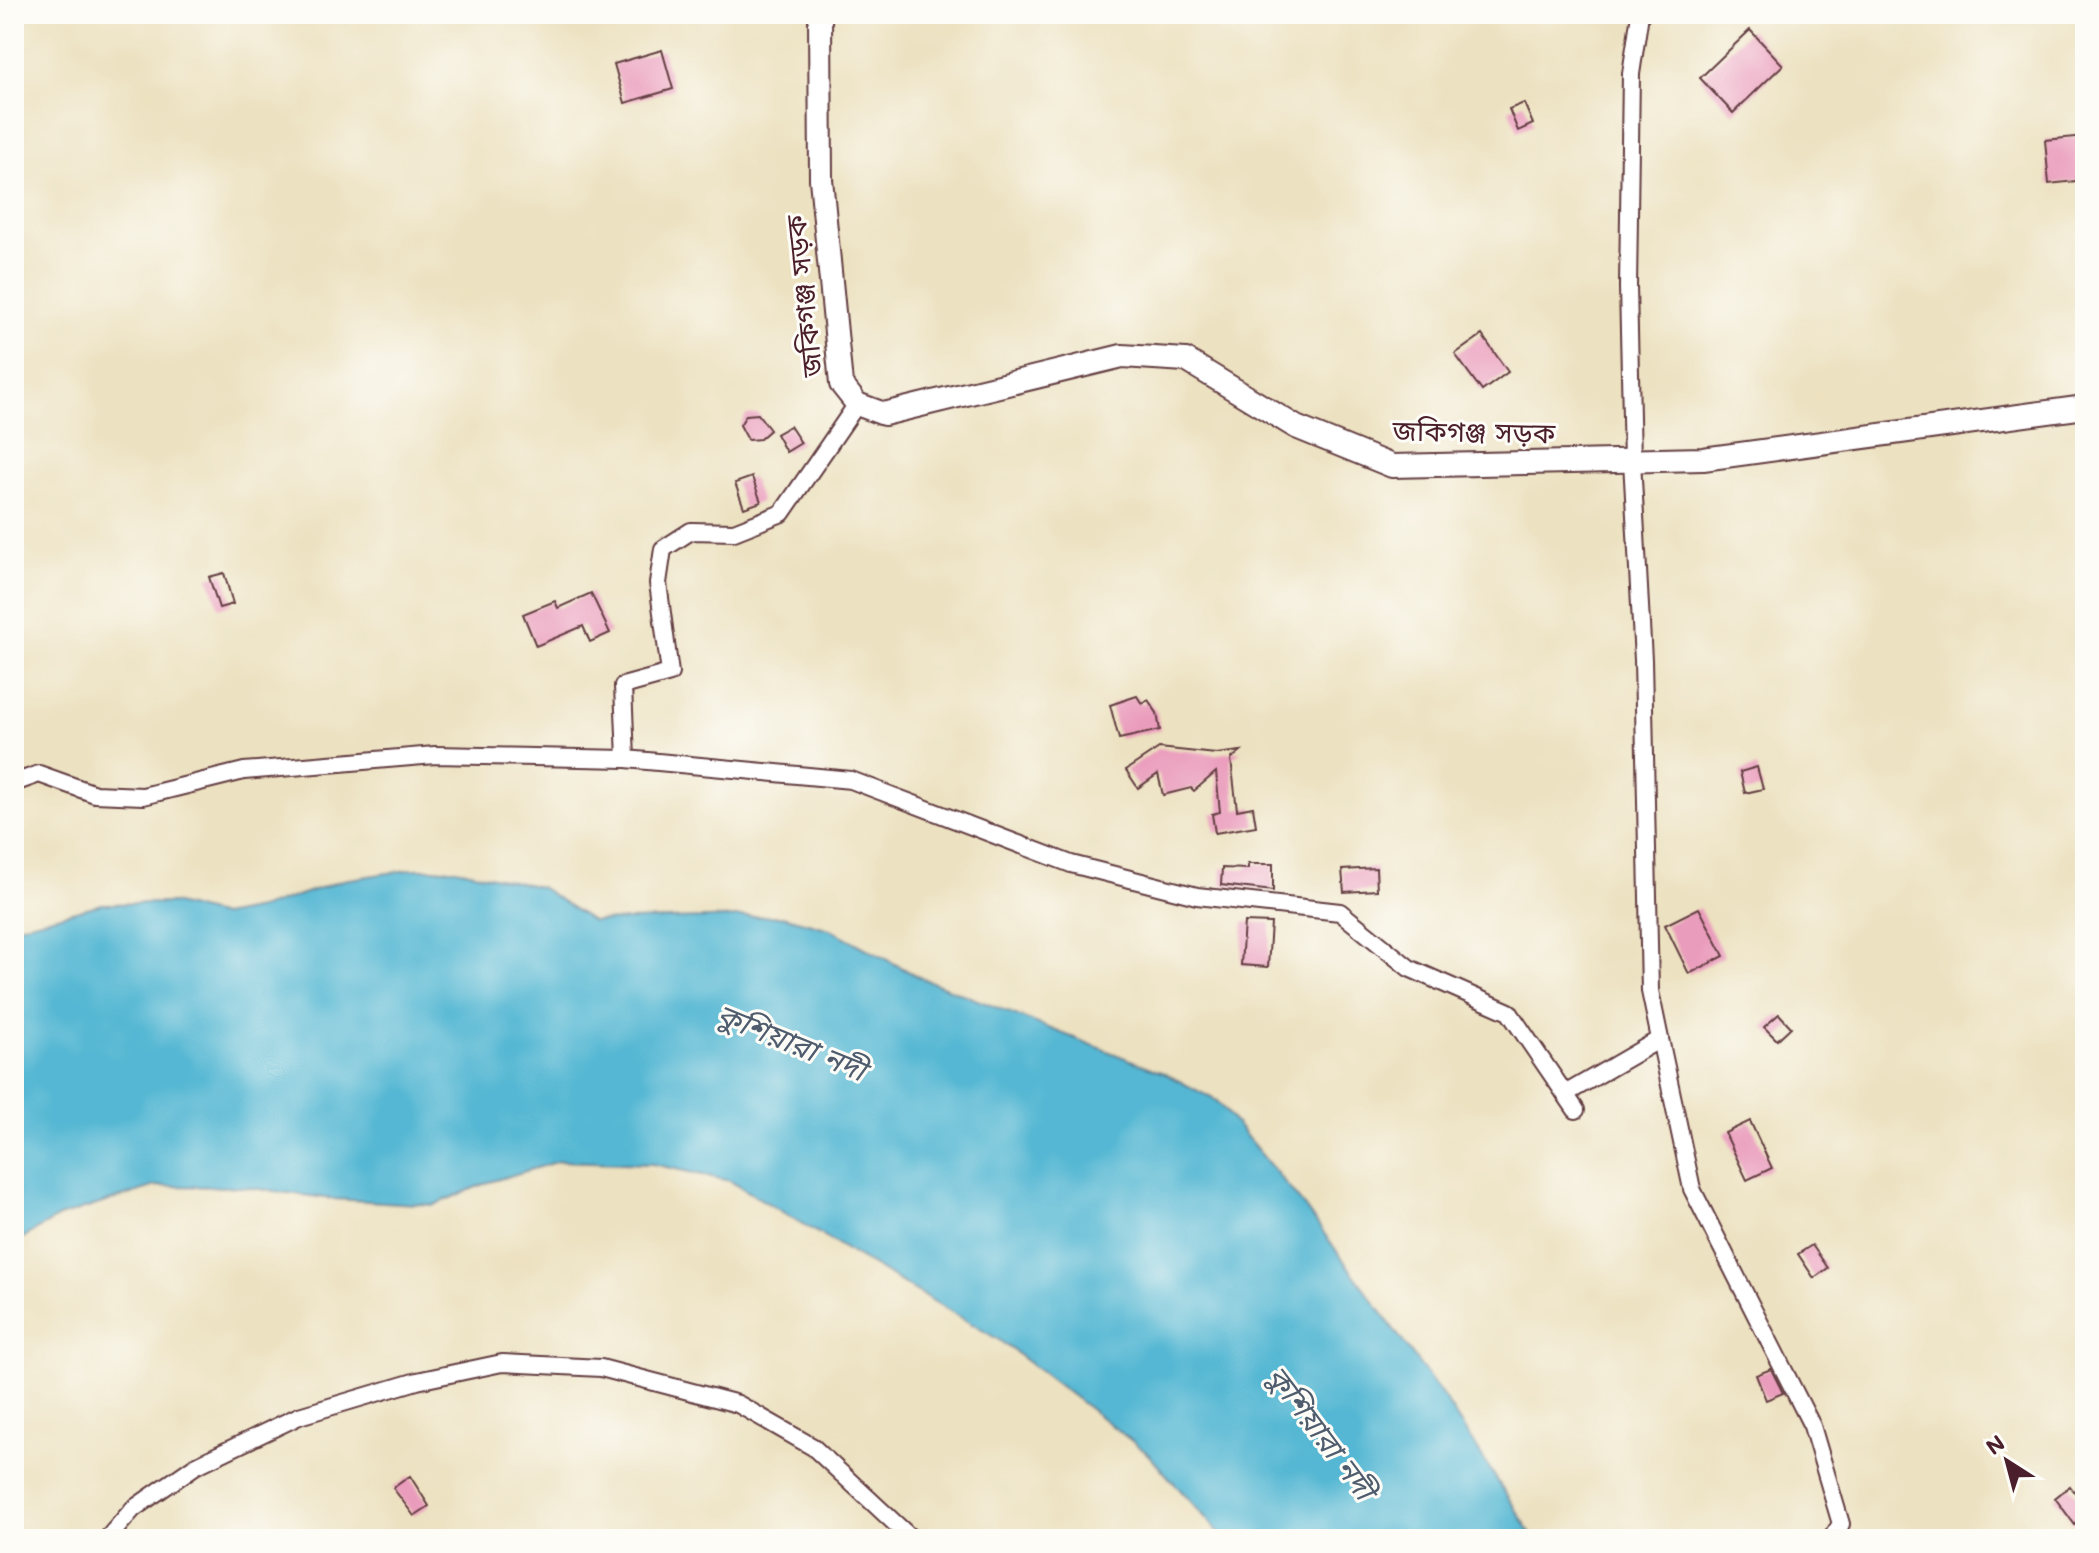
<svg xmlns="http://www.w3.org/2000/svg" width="2099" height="1553" viewBox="0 0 2099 1553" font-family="Mali,'Noto Sans Bengali',sans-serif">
	<rect width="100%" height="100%" fill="#fdfcf7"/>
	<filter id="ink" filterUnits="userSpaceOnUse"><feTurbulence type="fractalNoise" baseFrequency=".0125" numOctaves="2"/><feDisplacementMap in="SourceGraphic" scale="16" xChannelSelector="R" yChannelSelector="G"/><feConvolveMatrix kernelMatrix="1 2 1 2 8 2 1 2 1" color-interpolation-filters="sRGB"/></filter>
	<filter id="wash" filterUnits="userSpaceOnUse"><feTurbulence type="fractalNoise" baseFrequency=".006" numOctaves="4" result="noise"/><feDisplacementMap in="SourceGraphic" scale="32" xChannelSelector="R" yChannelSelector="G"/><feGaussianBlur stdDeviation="1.8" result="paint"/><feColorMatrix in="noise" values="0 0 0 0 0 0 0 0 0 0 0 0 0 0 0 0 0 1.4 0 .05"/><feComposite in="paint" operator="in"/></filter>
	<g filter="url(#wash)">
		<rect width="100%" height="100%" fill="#ece1c0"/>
		<path fill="#54b7d3" stroke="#4f6b7f" stroke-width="2" d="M 414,869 L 456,869 L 540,887 L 592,921 L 782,916 L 830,929 L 919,977 L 1166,1074 L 1217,1101 L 1304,1206 L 1444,1398 L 1535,1539 L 1225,1539 L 1145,1451 L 999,1340 L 730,1181 L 653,1164 L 559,1161 L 486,1183 L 434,1205 L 333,1199 L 244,1187 L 156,1186 L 59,1217 L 14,1243 L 14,927 L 102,904 L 172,903 L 222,916 L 259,909 L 343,880 Z"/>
		<g id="blocks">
			<g fill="#ea9cbc">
				<path d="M 1750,30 L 1783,65 L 1733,113 L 1700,78 Z"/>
				<path d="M 662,50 L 673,89 L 625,103 L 614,64 Z"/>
				<path d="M 1524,103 L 1533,124 L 1518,131 L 1509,109 Z"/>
				<path d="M 2085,136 L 2085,180 L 2049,184 L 2045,140 Z"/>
				<path d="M 1482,335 L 1508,372 L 1482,391 L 1455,354 Z"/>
				<path d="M 758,414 L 770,430 L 760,439 L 748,440 L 740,425 L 746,415 Z"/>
				<path d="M 790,426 L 801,443 L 786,452 L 776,434 Z"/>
				<path d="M 752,477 L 761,502 L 744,508 L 735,483 Z"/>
				<path d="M 224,573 L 233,604 L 219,608 L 209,577 Z"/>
				<path d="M 591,593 L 610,633 L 590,642 L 583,626 L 536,646 L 523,614 L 555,601 L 558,608 Z"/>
				<path d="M 1137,696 L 1142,704 L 1148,700 L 1157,713 L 1160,730 L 1119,739 L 1110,705 Z"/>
				<path d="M 1159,748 L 1216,754 L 1241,751 L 1231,759 L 1237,810 L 1253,807 L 1256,826 L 1215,833 L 1212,814 L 1220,812 L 1216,772 L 1194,791 L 1191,788 L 1163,795 L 1158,774 L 1138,788 L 1126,770 Z"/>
				<path d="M 1757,767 L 1763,789 L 1745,793 L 1740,772 Z"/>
				<path d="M 1248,864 L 1273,864 L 1273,891 L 1221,885 L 1222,868 L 1248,869 Z"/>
				<path d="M 1376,868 L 1377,890 L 1344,892 L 1342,870 Z"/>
				<path d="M 1699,908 L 1724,956 L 1689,974 L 1665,925 Z"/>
				<path d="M 1244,922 L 1271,923 L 1268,967 L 1241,965 Z"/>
				<path d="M 1779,1014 L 1791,1027 L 1777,1040 L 1764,1027 Z"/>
				<path d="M 1750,1121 L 1772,1168 L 1747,1180 L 1725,1133 Z"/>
				<path d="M 1812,1245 L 1828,1268 L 1814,1278 L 1798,1254 Z"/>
				<path d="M 1771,1369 L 1783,1393 L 1766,1400 L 1756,1375 Z"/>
				<path d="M 410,1476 L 429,1506 L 414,1516 L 393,1488 Z"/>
				<path d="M 2070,1486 L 2085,1506 L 2085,1517 L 2075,1525 L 2055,1498 Z"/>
			</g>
		</g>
	</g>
	<g filter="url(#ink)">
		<use href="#blocks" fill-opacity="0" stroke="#623c41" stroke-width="2"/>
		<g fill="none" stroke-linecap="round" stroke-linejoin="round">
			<defs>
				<g id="street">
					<path d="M 626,759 L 851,780 L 1071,864 L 1197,896 L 1340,912 L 1409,968 L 1509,1012 L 1576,1110"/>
					<path d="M 14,783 L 39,774 L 95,794 L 143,796 L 244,771 L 435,755 L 626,759 L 623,686 L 670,673 L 658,583 L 663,549 L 691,531 L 734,532 L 782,513 L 857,404"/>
					<path d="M 1660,1039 L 1692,1189 L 1812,1426 L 1841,1524 L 1831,1539"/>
					<path d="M 1565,1094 L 1660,1039 L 1650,991 L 1643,660 L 1632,461 L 1628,287 L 1631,74 L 1640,14"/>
					<path d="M 107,1539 L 133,1509 L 195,1466 L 299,1416 L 417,1381 L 502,1363 L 601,1368 L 738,1404 L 813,1447 L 912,1539"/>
				</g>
				<path id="secondary" d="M 820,14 L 821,179 L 841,384 L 857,404 L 884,414 L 1122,356 L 1186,360 L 1296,427 L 1392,466 L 1703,459 L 2085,407"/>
			</defs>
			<use href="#street" stroke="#623c41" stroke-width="20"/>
			<use href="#secondary" stroke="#623c41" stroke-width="26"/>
			<use href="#street" stroke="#fff" stroke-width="16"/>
			<use href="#secondary" stroke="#fff" stroke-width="22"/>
		</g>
	</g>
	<g text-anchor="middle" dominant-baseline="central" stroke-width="6" stroke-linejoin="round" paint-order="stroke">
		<g font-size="28" fill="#4a1f2b" stroke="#fdfcf7">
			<text transform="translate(803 296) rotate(-96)">জকিগঞ্জ সড়ক</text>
			<text transform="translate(1474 431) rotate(1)">জকিগঞ্জ সড়ক</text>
		</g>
		<g font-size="30" font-style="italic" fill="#4e5c6e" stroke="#fdfcf7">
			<text transform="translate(792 1041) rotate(22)">কুশিয়ারা নদী</text>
			<text transform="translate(1322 1432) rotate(53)">কুশিয়ারা নদী</text>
		</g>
	</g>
	<rect width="2099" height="1553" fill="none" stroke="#fdfcf7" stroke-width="48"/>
	<g transform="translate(2007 1461) rotate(324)" stroke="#fdfcf7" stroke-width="6" paint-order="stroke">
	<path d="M0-6L14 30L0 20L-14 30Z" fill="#4a1f2b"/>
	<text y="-12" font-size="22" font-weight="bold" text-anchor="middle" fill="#4a1f2b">N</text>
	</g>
</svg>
